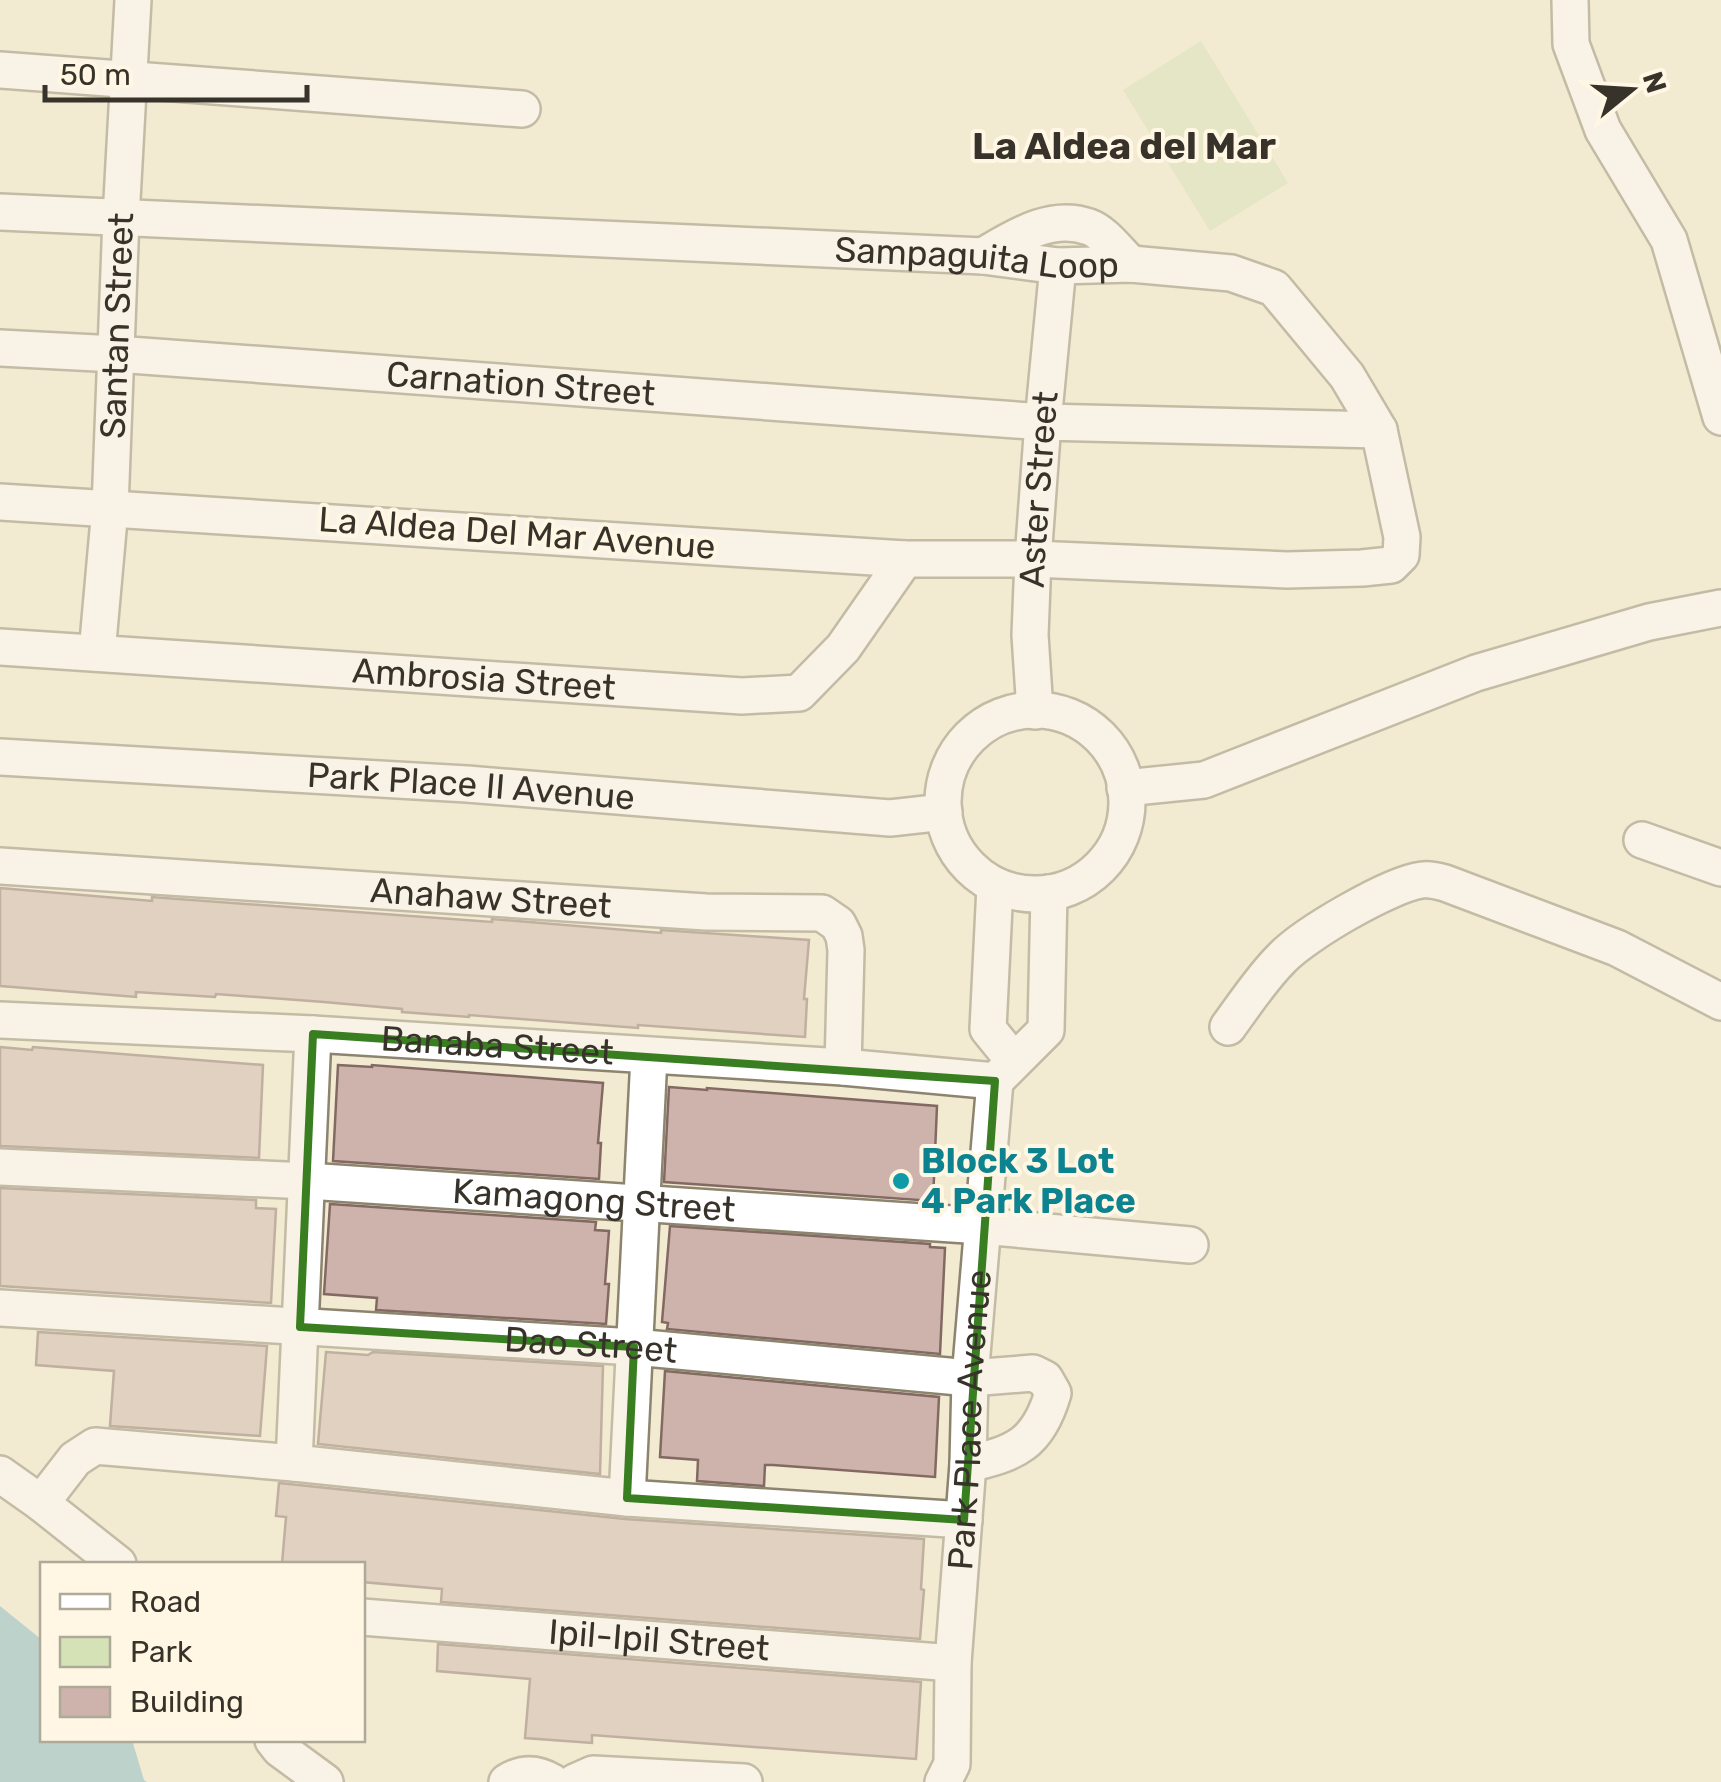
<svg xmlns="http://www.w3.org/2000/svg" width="1721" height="1782" viewBox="0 0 1721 1782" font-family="Rubik,sans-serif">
	<rect width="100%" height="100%" fill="#f3ead2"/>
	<path fill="#d5e2b6" d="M 1201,41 L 1288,183 L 1210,231 L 1123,90 Z"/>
	<path fill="#7db6c2" d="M 0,1606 L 42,1640 L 42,1740 L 132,1740 L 144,1780 L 147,1782 L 0,1782 Z"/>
	<g fill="#cdb3ab" stroke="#826a63" stroke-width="2.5">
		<path d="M 0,888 L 152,901 L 152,897 L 492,922 L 492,919 L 661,933 L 661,930 L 809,940 L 804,999 L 807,999 L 805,1037 L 638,1025 L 638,1028 L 469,1015 L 469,1017 L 402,1012 L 402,1009 L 324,1002 L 216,994 L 215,997 L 136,992 L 136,997 L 0,986 Z"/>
		<path d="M 0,1047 L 32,1050 L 33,1047 L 263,1065 L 259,1158 L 0,1146 Z"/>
		<path d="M 338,1065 L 372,1067 L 372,1065 L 603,1083 L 598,1143 L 601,1143 L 599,1179 L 333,1161 Z"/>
		<path d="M 669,1087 L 707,1090 L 707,1088 L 937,1106 L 933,1201 L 664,1182 Z"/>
		<path d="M 0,1188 L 256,1200 L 256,1208 L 276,1209 L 271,1303 L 0,1286 Z"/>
		<path d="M 330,1204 L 596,1222 L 595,1230 L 609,1231 L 605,1284 L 609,1284 L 606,1324 L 376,1310 L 377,1298 L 324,1294 Z"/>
		<path d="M 670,1226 L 930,1244 L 930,1247 L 945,1248 L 940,1354 L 667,1329 L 668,1323 L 662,1322 Z"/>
		<path d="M 38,1332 L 267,1346 L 260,1436 L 110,1426 L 114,1371 L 36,1365 Z"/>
		<path d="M 326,1352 L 368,1355 L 373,1352 L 603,1366 L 600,1474 L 318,1444 Z"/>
		<path d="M 665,1371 L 939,1397 L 935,1477 L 773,1465 L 765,1465 L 764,1486 L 697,1481 L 698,1460 L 660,1457 Z"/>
		<path d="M 279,1483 L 625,1519 L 924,1539 L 921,1589 L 924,1590 L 920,1639 L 441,1602 L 442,1589 L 362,1582 L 362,1564 L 282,1564 L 286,1517 L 276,1516 Z"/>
		<path d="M 438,1644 L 921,1682 L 916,1759 L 592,1735 L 592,1743 L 525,1738 L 530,1679 L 437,1671 Z"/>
	</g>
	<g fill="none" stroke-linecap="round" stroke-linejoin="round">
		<defs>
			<g id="minor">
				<path d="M 1570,0 L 1571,44 L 1603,130 L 1669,240 L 1721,417"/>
				<path d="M 0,70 L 522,109"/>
				<path id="s1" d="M 0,212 L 983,256 L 1058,266 L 1131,264 L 1231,273 L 1274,288 L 1347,376 L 1379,430 L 1402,537 L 1401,555 L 1391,565 L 1362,568 L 1287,570 L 1033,559 L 905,559 L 0,502"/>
				<path d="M 983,256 C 1014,238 1051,213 1089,227 C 1104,232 1119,253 1131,264"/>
				<path id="s2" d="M 0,348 L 116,354 L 1043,422 L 1379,430"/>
				<path id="s3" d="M 0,647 L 742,696 L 799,693 L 843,648 L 905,559"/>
				<path id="s4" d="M 97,653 L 110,508 L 121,218 L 133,0"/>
				<circle cx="1035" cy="802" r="92"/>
				<path id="s5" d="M 1035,711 L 1030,635 L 1033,559 L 1043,422 L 1058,266"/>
				<path id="s6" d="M 0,757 L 467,784 L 890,818 L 944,812"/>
				<path d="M 1125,788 L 1204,780 L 1476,673 L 1649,622 L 1721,608"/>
				<path d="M 1642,840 L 1721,868"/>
				<path id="s7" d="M 0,866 L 706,912 L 822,913 L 838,924 L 844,936 L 846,950 L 843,1067"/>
				<path d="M 995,886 L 988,1029 L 1014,1061"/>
				<path id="s8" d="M 0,1020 L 313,1034 L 843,1067 L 995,1081"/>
				<path d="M 1228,1027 C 1245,1004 1261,979 1281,959 C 1303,935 1390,884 1422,880 C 1430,879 1438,881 1445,883 L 1617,948 L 1721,1002"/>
				<path id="s9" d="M 0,1167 L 307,1181 L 982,1226 L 1190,1245"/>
				<path id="s10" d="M 0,1308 L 634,1347 L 970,1378 L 1033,1373 L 1045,1379 L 1053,1393 C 1038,1444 1016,1453 968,1464"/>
				<path d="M 294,1463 L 313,1034"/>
				<path d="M 0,1474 L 41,1503 L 118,1564"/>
				<path d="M 627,1498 L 649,1056"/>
				<path d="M 41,1503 L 75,1459 L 95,1446 L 294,1463 L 627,1498 L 964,1520"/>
				<path id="s11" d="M 362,1617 L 953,1663"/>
				<path d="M 273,1740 L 280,1749 L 325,1782"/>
				<path d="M 507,1782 C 523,1772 537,1773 552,1782"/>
				<path d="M 575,1782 L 593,1774 L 744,1782"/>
				<path id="s12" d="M 943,1782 L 952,1764 L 953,1663 L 968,1464 L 970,1378 L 995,1081 L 1046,1030 L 1049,893"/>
			</g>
		</defs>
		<use href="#minor" stroke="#8d846f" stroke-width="40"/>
		<use href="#minor" stroke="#fff" stroke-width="35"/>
	</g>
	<path d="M0 0H1721V1782H0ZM 313,1034 L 995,1081 L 964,1520 L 627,1498 L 634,1347 L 300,1327 Z" fill="#f3ead2" fill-opacity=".55" fill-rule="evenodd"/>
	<path fill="none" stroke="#397e21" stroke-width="8" stroke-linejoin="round" d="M 313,1034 L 995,1081 L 964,1520 L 627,1498 L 634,1347 L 300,1327 Z"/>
	<circle fill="#0f9aa8" stroke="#fff7e4" stroke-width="4" cx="901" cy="1181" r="10"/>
	<g text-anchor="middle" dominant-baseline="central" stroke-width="8" stroke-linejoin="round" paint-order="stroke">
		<g font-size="35" fill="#37332a" stroke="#fff7e4">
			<text stroke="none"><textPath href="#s1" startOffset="978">Sampaguita Loop</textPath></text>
			<text stroke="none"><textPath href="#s4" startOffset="328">Santan Street</textPath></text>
			<text stroke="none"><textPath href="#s2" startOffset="522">Carnation Street</textPath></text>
			<text stroke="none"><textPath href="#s5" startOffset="222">Aster Street</textPath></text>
			<text transform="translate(517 533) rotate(4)">La Aldea Del Mar Avenue</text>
			<text stroke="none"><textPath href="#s3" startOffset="485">Ambrosia Street</textPath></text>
			<text stroke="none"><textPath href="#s6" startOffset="472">Park Place II Avenue</textPath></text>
			<text stroke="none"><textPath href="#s7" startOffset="492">Anahaw Street</textPath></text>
			<text stroke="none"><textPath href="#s8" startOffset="498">Banaba Street</textPath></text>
			<text stroke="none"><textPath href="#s9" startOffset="595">Kamagong Street</textPath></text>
			<text stroke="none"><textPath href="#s10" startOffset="592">Dao Street</textPath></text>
			<text stroke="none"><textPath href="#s12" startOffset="365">Park Place Avenue</textPath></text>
			<text stroke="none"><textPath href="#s11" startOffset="298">Ipil-Ipil Street</textPath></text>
		</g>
		<g font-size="35" font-weight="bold" fill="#0d838f" stroke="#fff7e4" text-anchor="start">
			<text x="921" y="1161">Block 3 Lot<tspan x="921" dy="40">4 Park Place</tspan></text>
		</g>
		<g font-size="38" font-weight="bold" fill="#37332a" stroke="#fff7e4">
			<text x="1124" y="146">La Aldea del Mar</text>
		</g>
	</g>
	<rect x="40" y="1562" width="325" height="180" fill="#fff7e4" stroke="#afa99a" stroke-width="2.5"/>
	<rect x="60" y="1594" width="50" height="15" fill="#ffffff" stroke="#afa99a" stroke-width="2.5"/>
	<text x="130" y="1612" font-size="30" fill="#37332a">Road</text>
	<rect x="60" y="1637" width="50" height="30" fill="#d5e2b6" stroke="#afa99a" stroke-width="2.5"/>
	<text x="130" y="1662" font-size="30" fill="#37332a">Park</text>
	<rect x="60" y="1687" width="50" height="30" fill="#cdb3ab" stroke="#afa99a" stroke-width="2.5"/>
	<text x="130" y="1712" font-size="30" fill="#37332a">Building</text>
	<g transform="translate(1631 90) rotate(72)" stroke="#fff7e4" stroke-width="8" paint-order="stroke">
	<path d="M0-8L18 38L0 25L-18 38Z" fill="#37332a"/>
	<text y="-15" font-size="28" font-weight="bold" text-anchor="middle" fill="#37332a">N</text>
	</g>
	<path d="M45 85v15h262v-15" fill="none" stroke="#37332a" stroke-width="5"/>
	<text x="60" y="85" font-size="30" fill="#37332a" stroke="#fff7e4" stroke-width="8" paint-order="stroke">50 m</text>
</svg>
